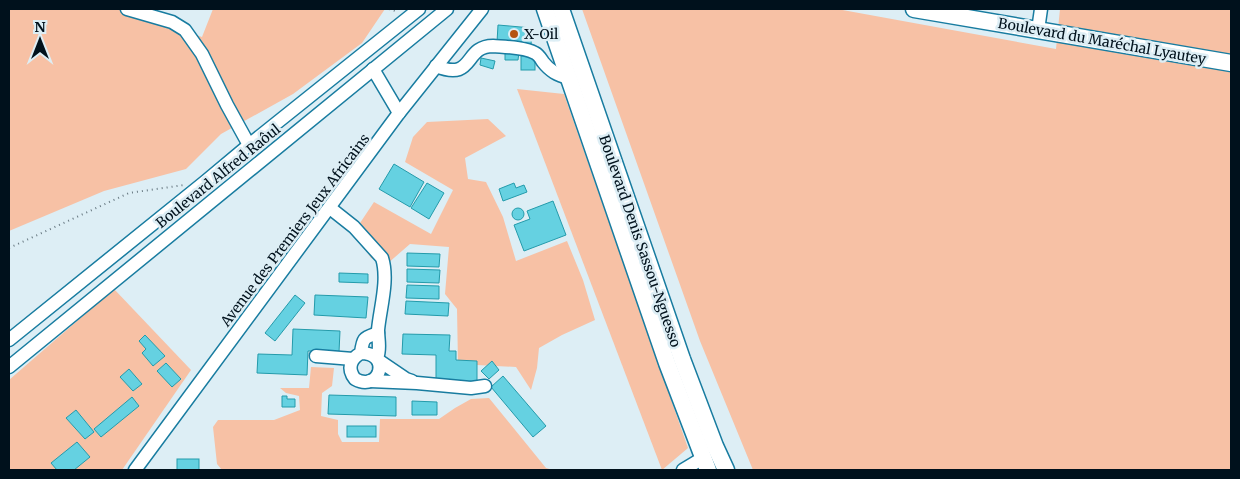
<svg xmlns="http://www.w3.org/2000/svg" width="1240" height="479" viewBox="0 0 1240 479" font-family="Merriweather,serif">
	<rect width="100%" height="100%" fill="#ddeef5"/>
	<g fill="#f7c1a5">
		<path d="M 9,9 L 123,9 L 202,37 L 213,9 L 385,9 L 362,43 L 293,94 L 221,134 L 186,169 L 104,191 L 9,231 Z"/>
		<path d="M 582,9 L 837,9 L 1056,49 L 1060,9 L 1231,9 L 1231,470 L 753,470 L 700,341 Z"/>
		<path d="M 517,89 L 564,94 L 688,448 L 662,470 Z"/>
		<path d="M 488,119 L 506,136 L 465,158 L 468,179 L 486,182 L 503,217 L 516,261 L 567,241 L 583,280 L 595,320 L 562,335 L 539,348 L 537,368 L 531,390 L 516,367 L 458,364 L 457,309 L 445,294 L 449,247 L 410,244 L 387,264 L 371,258 L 354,232 L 374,202 L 431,234 L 453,190 L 405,162 L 413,137 L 427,122 Z"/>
		<path d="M 114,289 L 191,370 L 122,470 L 9,470 L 9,380 Z"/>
		<path d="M 311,367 L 334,368 L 332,386 L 322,393 L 321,416 L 338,420 L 338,434 L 342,442 L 379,442 L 380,419 L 439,419 L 455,408 L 471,399 L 489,398 L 546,468 L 553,470 L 222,470 L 217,464 L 213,427 L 218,420 L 274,420 L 300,410 L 299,396 L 286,393 L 280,388 L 309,388 Z"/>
	</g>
	<g fill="#65d1e1" stroke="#249bab">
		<path d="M 498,25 L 532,28 L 531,45 L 497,42 Z"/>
		<path d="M 505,51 L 519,52 L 518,60 L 505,60 Z"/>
		<rect x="521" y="56" width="14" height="14"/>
		<path d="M 481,58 L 495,61 L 493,69 L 480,65 Z"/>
		<path d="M 394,164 L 424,182 L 410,207 L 379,189 Z"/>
		<path d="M 427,183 L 444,193 L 429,219 L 411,208 Z"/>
		<path d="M 514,183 L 516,188 L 524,185 L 527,192 L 503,201 L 499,189 Z"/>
		<path d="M 553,201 L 566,235 L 524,251 L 514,225 L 530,219 L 527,211 Z"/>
		<circle cx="518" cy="214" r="6"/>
		<path d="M 407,253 L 440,254 L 439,267 L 407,266 Z"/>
		<path d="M 407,269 L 440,270 L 439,283 L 407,282 Z"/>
		<path d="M 339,273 L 368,274 L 368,283 L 339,282 Z"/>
		<path d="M 407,285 L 439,286 L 439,299 L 406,298 Z"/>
		<path d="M 295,295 L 305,303 L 275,341 L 265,333 Z"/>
		<path d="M 315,295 L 368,297 L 366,318 L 314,315 Z"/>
		<path d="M 406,301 L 449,303 L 448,316 L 405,314 Z"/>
		<path d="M 293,329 L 340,331 L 339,352 L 308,351 L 307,375 L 257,373 L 258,354 L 292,355 Z"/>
		<path d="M 403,334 L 450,335 L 449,351 L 456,351 L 456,360 L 477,361 L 477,382 L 436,380 L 436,355 L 402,354 Z"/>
		<path d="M 145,335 L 165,356 L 153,366 L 142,353 L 146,349 L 139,341 Z"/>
		<path d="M 492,361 L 499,370 L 489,379 L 481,371 Z"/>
		<path d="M 166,363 L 181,379 L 172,387 L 157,371 Z"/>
		<path d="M 129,369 L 142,384 L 133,391 L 120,377 Z"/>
		<path d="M 503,376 L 546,426 L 533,437 L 491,387 Z"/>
		<path d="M 329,395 L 396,397 L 396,416 L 328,414 Z"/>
		<path d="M 282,396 L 287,396 L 287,399 L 295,399 L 295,407 L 282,407 Z"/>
		<path d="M 132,397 L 139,406 L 101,437 L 94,429 Z"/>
		<path d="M 412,401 L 437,402 L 437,415 L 412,415 Z"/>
		<path d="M 76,410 L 94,432 L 85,439 L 66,418 Z"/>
		<rect x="347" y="426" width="29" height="11"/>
		<path d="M 77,442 L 90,457 L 74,470 L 57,470 L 51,463 Z"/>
		<rect x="177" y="459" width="22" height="11"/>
	</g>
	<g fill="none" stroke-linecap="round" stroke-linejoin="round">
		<defs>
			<g id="minor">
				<path d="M 127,9 L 172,22 L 185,30 L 202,54 L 227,105 L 249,145"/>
				<path d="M 1038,30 L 1041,9"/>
				<path d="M 436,66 C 475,82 463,46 493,46 C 505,47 524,47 535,53 C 539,55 541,59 543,62 C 550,71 557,75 569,78"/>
				<path d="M 373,69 L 399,113"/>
				<path d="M 330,208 L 354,227 L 382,258 C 389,280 380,308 378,330 C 378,340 381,349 377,358"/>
				<path d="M 9,340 L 206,181 L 249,145 L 419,9"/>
				<path d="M 361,353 C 392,353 380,393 355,379 C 347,369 350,359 361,353 C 363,337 364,338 378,333"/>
				<path d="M 316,356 L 353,359"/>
				<path d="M 378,360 L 406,379 L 412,381"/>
				<path d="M 9,367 L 447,9"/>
				<path d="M 370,381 L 417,383 L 471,388 L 485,386"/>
				<path d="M 135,470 L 399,113 L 482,9"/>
				<path d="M 683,470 L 703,458"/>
			</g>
			<g id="major">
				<path d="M 545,9 L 667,363 L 708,470"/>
				<path d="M 561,9 L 682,359 L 715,446 L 726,470"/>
				<path d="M 914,9 L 1231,63"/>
			</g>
		</defs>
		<use href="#minor" stroke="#187ca0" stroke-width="15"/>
		<use href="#major" stroke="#187ca0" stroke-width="19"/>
		<g stroke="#697a83" stroke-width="2" stroke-dasharray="1 4" stroke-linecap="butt">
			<path d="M 389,9 L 398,12"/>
			<path d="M 9,248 L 129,193 L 184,185"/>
		</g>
		<use href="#minor" stroke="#fff" stroke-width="12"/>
		<use href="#major" stroke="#fff" stroke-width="16"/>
	</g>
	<circle fill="#b55410" stroke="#ddeef5" stroke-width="2" cx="514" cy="34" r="5"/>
	<g text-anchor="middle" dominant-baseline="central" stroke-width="5" stroke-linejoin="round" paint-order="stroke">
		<g font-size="14" fill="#00111c" stroke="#ddeef5" text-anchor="start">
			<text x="524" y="34">X-Oil</text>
		</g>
		<g font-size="14" fill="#00111c" stroke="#ddeef5">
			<text transform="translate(1102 41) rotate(10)">Boulevard du Maréchal Lyautey</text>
			<text transform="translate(218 176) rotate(-39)">Boulevard Alfred Raôul</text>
			<text transform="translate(295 230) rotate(-53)">Avenue des Premiers Jeux Africains</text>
			<text transform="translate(640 241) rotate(71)">Boulevard Denis Sassou-Nguesso</text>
		</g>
	</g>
	<rect width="1240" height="479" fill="none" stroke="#00111c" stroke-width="20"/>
	<g transform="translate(40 40)" stroke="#ddeef5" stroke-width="4" paint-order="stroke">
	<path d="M0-4L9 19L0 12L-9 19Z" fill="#00111c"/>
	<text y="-8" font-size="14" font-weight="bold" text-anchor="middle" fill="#00111c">N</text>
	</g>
</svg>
